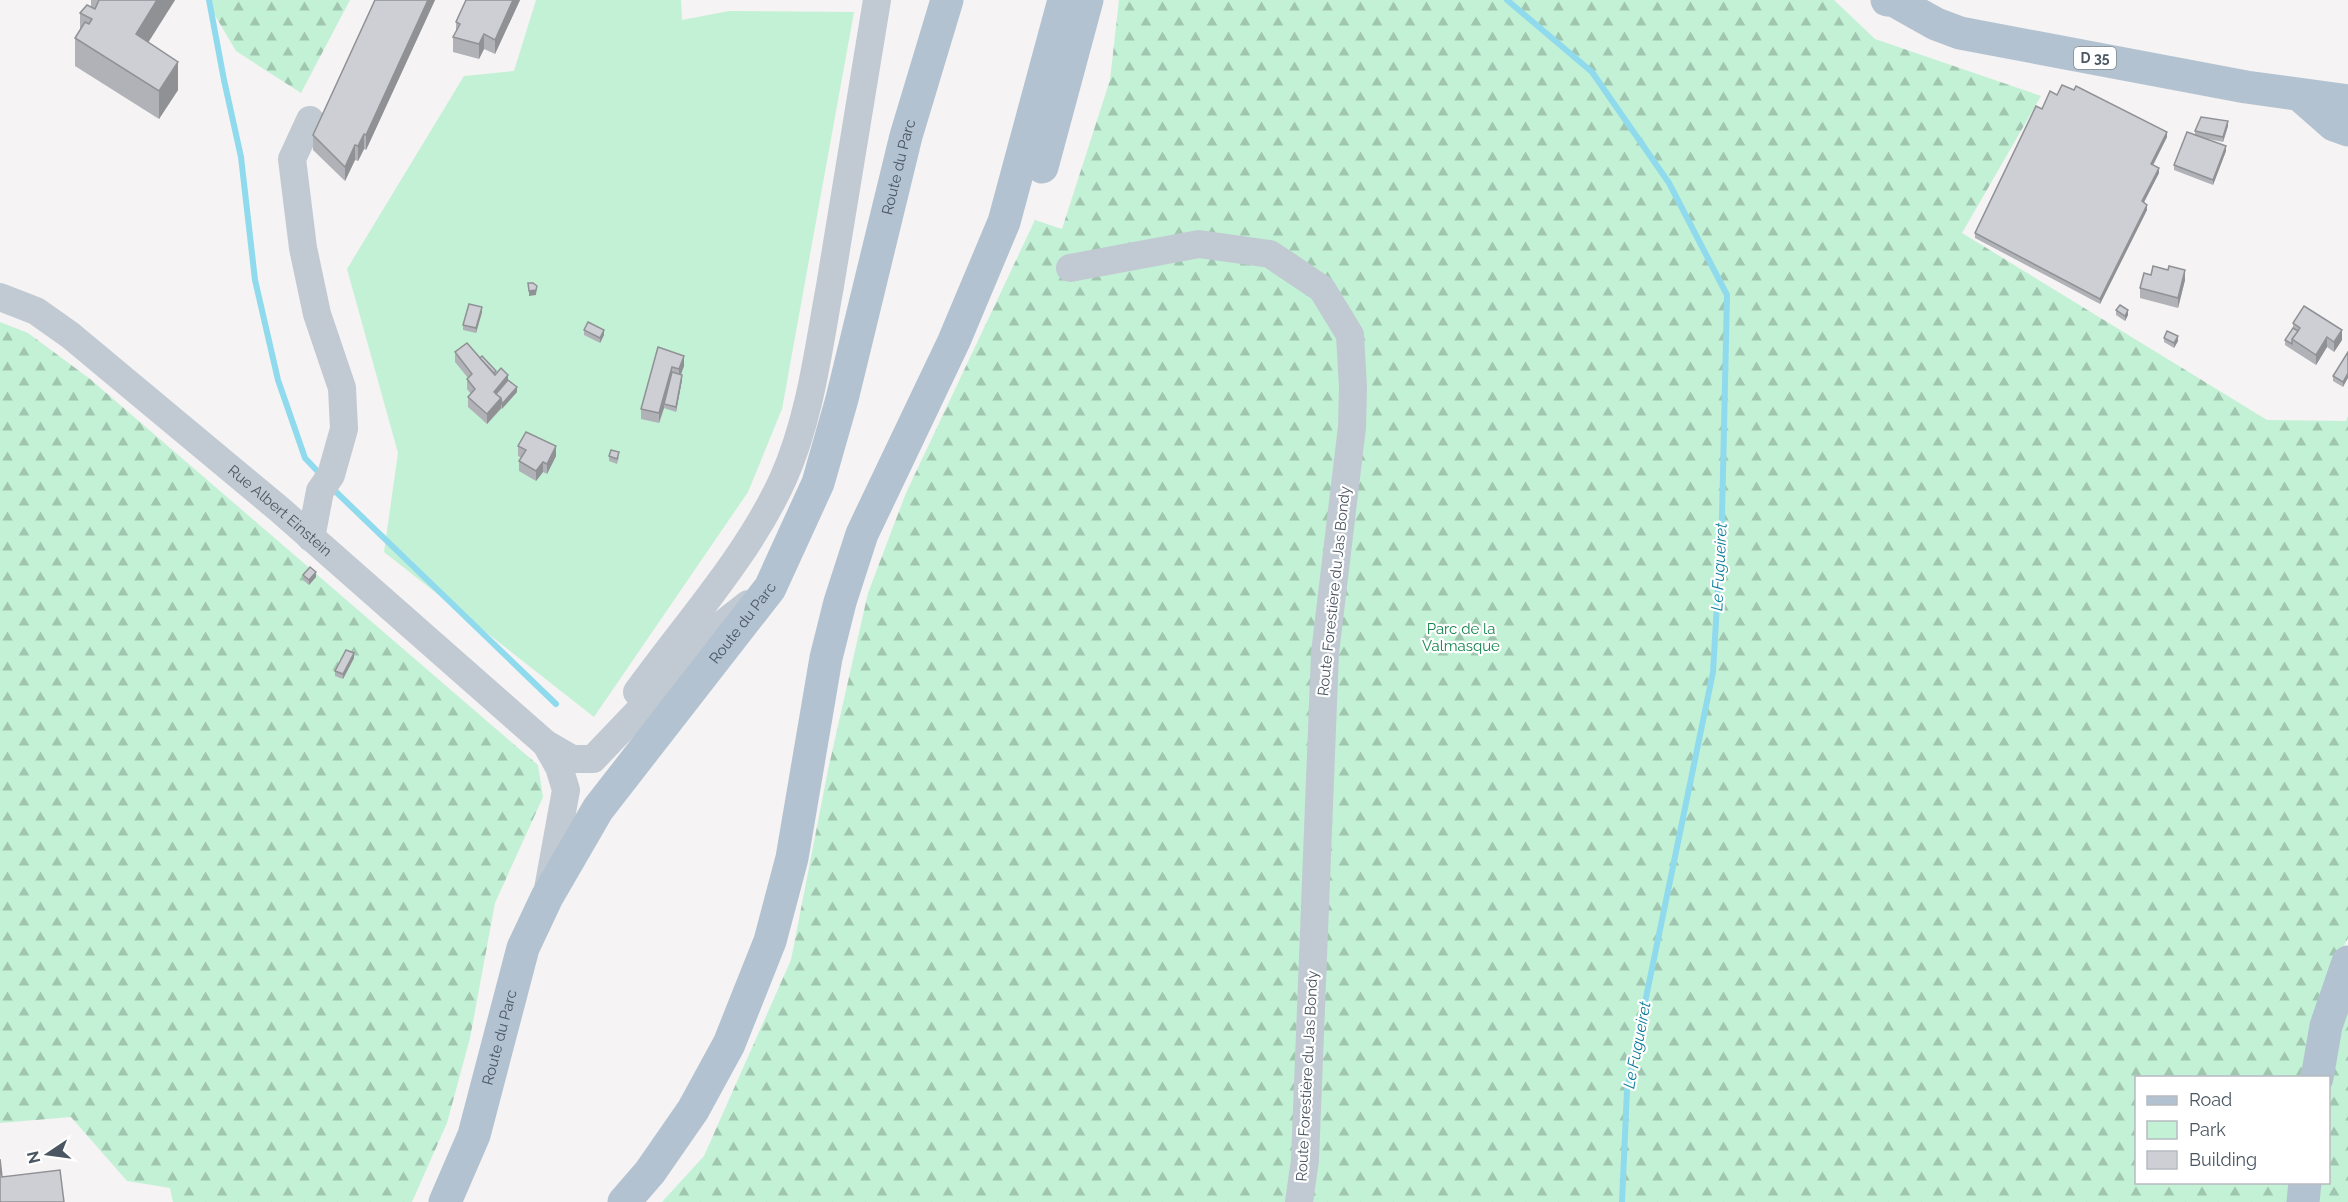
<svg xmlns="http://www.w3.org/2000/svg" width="2348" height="1202" viewBox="0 0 2348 1202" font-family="Raleway,sans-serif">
	<defs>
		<pattern id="forest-firs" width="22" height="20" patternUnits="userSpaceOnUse" patternTransform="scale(1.5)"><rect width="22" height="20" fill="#c3f1d5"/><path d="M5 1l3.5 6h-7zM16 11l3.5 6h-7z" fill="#a0c6b0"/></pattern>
	</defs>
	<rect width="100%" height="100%" fill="#f5f3f3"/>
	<path fill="#c3f1d5" d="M 536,0 L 681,0 L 682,20 L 729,11 L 854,12 L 782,409 L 748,492 L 594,717 L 384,552 L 398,453 L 347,269 L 464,76 L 514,71 Z"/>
	<g fill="url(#forest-firs)">
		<path d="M 206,0 L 350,0 L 301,93 L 236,51 Z"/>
		<path d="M 1119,0 L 1834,0 L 1875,39 L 2041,96 L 1962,233 L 2267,420 L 2346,421 L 2348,416 L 2348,938 L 2326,983 L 2304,1077 L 2136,1078 L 2136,1182 L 2292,1183 L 2289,1202 L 662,1202 L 704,1156 L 791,960 L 828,770 L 868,593 L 906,493 L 1035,220 L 1062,229 L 1110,80 Z"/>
		<path d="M 0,322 L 28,333 L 90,379 L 538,765 L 543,797 L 495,903 L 470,1038 L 447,1123 L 412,1202 L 173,1202 L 170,1188 L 127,1181 L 71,1117 L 0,1123 Z"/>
		<path d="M 2348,994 L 2348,1202 L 2315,1202 L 2317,1183 L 2328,1182 L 2329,1080 Z"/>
	</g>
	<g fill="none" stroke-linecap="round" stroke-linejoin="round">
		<g stroke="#90daee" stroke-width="6">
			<path d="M 209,0 L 224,80 L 241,157 L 255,280 L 278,380 L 305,458 L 321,475"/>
			<path d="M 1507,0 L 1592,72 L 1669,183 L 1727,295 L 1722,518 L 1713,672 L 1627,1090 L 1622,1202"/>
			<path d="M 332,488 L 556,704"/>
		</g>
		<g stroke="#c1cad2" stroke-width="28">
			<path d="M 310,120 L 292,159 L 303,248 L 317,314 L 342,388 L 344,429 L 331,475 L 320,491 L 311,538"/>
			<path d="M 1070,268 L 1199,244 L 1270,254 L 1322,289 L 1350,335 L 1353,387 L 1352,427 L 1325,653 L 1305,1160 L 1299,1202"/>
			<path id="s1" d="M 0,297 L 36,311 L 70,335 L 279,509 L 546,744 L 572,759 L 593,759 L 720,626 L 748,604"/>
			<path d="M 637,692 C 686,624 748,556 783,479 C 810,419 818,351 830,286 C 846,191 861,95 877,0"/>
			<path d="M 546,744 L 559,767 L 566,790 L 548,889"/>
		</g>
		<g stroke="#b3c2d1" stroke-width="33">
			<path d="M 1887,0 L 1895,1 L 1936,24 L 1960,33 L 2246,87 L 2348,101"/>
			<path d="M 2301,96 L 2334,125 L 2348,130"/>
			<path d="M 1042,167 L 1087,0"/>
			<path d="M 2317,1078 L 2326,1026 L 2348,962"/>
			<path id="s2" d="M 445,1202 L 474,1135 L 523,948 L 547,897 L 598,809 L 770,588 L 818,483 L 842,399 L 906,136 L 947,0"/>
			<path d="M 624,1202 L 650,1172 L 693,1110 L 729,1044 L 770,941 L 792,858 L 826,658 L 840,602 L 862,534 L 954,341 L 1004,222 L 1064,0"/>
			<path d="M 2303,1202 L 2305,1182"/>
		</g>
	</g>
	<g fill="#b0b2b7">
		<path d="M 91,0 L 175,0 L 148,42 L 178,90 L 159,119 L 75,66 L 75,38 L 80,31 L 80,13 L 91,7 Z"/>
		<path d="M 375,0 L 435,0 L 366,150 L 364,149 L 358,161 L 355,160 L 345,181 L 313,150 L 313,135 Z"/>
		<path d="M 466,0 L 520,0 L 495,54 L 484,49 L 479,59 L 453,52 L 453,37 L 456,32 L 456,22 Z"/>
		<path d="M 2057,95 L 2167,137 L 2153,165 L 2159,173 L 2144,202 L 2147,210 L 2100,304 L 1975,238 L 1975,233 L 2042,109 Z"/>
		<path d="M 2228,126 L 2223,142 L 2208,139 L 2226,151 L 2213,185 L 2174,170 L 2174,165 L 2195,135 L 2195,131 Z"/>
		<path d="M 2185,280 L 2178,308 L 2140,298 L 2140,288 Z"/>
		<path d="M 2116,310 L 2128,315 L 2125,321 L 2116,315 Z"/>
		<path d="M 482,312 L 476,333 L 463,330 L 463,325 Z"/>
		<path d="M 2293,323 L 2342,340 L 2334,352 L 2327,347 L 2316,365 L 2285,345 L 2285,340 L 2293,328 Z"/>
		<path d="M 584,330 L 604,335 L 600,343 L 584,335 Z"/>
		<path d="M 2164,338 L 2178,341 L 2174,348 L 2164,342 Z"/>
		<path d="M 658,347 L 684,366 L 681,375 L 682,380 L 676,412 L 664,408 L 659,423 L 641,419 L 641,409 Z"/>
		<path d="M 455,352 L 480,358 L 496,373 L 508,380 L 517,392 L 487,424 L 468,407 L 468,397 L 471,394 L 467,389 L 467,379 L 468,378 L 455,362 Z"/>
		<path d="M 2348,352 L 2343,387 L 2333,381 L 2333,376 Z"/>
		<path d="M 518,446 L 556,456 L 547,474 L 543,472 L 536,481 L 519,471 L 519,461 L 522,458 L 518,456 Z"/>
		<path d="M 609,456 L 619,457 L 617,464 L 609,461 Z"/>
		<path d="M 303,575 L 316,577 L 309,585 L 303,580 Z"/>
		<path d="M 354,658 L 343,679 L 335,676 L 335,671 Z"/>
	</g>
	<g fill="#909195">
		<path d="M 157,0 L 175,0 L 136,62 L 136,34 Z"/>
		<path d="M 428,0 L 435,0 L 366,150 L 366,135 Z"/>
		<path d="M 513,0 L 520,0 L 495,54 L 495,40 Z"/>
		<path d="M 484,34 L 484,49 L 479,59 L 479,44 Z"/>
		<path d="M 178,62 L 178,90 L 159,119 L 159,91 Z"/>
		<path d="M 2228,121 L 2228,126 L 2223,142 L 2223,137 Z"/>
		<path d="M 2167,132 L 2167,137 L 2151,169 L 2151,164 Z"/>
		<path d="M 364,134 L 364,149 L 358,161 L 358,146 Z"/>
		<path d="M 355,145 L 355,160 L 345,181 L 345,167 Z"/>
		<path d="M 2226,146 L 2226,151 L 2213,185 L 2213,180 Z"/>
		<path d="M 2159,168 L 2159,173 L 2142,206 L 2142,201 Z"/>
		<path d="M 2147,205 L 2147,210 L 2100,304 L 2100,299 Z"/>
		<path d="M 2185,270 L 2185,280 L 2178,308 L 2178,298 Z"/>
		<path d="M 537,286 L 536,295 L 529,296 L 529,291 Z"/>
		<path d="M 482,307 L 482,312 L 476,333 L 476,328 Z"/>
		<path d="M 2128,310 L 2128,315 L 2125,321 L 2125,316 Z"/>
		<path d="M 604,330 L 604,335 L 600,343 L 600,338 Z"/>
		<path d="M 2342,330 L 2342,340 L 2334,352 L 2334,342 Z"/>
		<path d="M 2178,336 L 2178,341 L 2174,348 L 2174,343 Z"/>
		<path d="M 2327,337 L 2327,347 L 2316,365 L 2316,355 Z"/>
		<path d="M 684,356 L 684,366 L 679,379 L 679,369 Z"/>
		<path d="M 672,367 L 672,377 L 664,404 L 664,408 L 659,423 L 659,413 Z"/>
		<path d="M 2348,373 L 2348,378 L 2343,387 L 2343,382 Z"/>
		<path d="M 508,375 L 508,385 L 496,399 L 494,392 Z"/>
		<path d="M 682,375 L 682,380 L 676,412 L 676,407 Z"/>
		<path d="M 517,387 L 517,392 L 502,409 L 502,404 Z"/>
		<path d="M 501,398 L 501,408 L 487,424 L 487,414 Z"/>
		<path d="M 556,446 L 556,456 L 547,474 L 547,464 Z"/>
		<path d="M 543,462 L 543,472 L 536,481 L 536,471 Z"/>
		<path d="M 316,572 L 316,577 L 309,585 L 309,580 Z"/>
		<path d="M 354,653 L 354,658 L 343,679 L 343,674 Z"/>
	</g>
	<g fill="#cdcfd5" stroke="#909195" stroke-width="1.5">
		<path d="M 99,0 L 157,0 L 136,34 L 178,62 L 159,91 L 75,38 L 85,22 L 89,24 L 92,19 L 80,13 L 87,5 L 95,9 Z"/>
		<path d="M 375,0 L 428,0 L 366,135 L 364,134 L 358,146 L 355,145 L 345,167 L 313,135 Z"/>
		<path d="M 466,0 L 513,0 L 495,40 L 484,34 L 479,44 L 453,37 L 460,24 L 456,22 Z"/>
		<path d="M 2062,85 L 2074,90 L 2076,86 L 2167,132 L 2151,164 L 2159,168 L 2142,201 L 2147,205 L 2100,299 L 1975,233 L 2036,106 L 2042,109 L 2050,91 L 2057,95 Z"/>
		<path d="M 2201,117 L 2228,121 L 2223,137 L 2195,131 Z"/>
		<path d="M 2187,132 L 2226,146 L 2213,180 L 2174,165 Z"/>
		<path d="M 2153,266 L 2168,270 L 2169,266 L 2185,270 L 2178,298 L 2140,288 L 2144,273 L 2151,275 Z"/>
		<path d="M 528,283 L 533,283 L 537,286 L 536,290 L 529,291 Z"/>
		<path d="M 469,304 L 482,307 L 476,328 L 463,325 Z"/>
		<path d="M 2120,305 L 2128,310 L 2125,316 L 2116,310 Z"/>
		<path d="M 2304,306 L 2342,330 L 2334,342 L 2327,337 L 2316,355 L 2292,339 L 2300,328 L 2293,323 Z"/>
		<path d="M 588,322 L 604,330 L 600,338 L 584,330 Z"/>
		<path d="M 2293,328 L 2298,331 L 2292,339 L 2292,344 L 2285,340 Z"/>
		<path d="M 2167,331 L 2178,336 L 2174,343 L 2164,338 Z"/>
		<path d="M 467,343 L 495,375 L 501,368 L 508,375 L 494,392 L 501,398 L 487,414 L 468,397 L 475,389 L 467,379 L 472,374 L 455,352 Z"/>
		<path d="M 658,347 L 684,356 L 679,369 L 672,367 L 659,413 L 641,409 Z"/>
		<path d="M 2348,352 L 2348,373 L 2343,382 L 2333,376 Z"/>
		<path d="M 482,356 L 496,371 L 494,373 L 480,358 Z"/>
		<path d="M 672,372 L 682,375 L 676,407 L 664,404 Z"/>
		<path d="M 508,380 L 517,387 L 502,404 L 501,398 L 496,394 Z"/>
		<path d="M 526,432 L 556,446 L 547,464 L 543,462 L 536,471 L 519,461 L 526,450 L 518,446 Z"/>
		<path d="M 611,450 L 619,452 L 617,459 L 609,456 Z"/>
		<path d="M 310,567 L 316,572 L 309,580 L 303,575 Z"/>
		<path d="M 346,650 L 354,653 L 343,674 L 335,671 Z"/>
		<path d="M 0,1159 L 2,1177 L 60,1170 L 64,1202 L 0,1202 Z"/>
	</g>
	<g text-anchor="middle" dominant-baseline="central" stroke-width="4.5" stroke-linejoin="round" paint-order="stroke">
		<rect fill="#fff" stroke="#808990" stroke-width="1.5" x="2074" y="47" width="42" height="22" rx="4.5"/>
		<g font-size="14" font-weight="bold" fill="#4a5661">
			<text x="2095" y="58">D 35</text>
		</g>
		<g font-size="15" fill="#4a5661" stroke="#fff">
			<text stroke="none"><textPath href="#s2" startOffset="1146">Route du Parc</textPath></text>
			<text stroke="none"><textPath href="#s1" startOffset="354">Rue Albert Einstein</textPath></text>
			<text transform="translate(1334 591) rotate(-84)">Route Forestière du Jas Bondy</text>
			<text stroke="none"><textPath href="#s2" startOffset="660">Route du Parc</textPath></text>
			<text stroke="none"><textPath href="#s2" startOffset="174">Route du Parc</textPath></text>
			<text transform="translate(1307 1076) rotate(-87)">Route Forestière du Jas Bondy</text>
		</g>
		<g font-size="15" fill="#17864f" stroke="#fff">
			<text x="1461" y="629">Parc de la<tspan x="1461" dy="17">Valmasque</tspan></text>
		</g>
		<g font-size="16" font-style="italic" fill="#0c7c9b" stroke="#fff">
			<text transform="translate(1719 567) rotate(-87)">Le Fugueiret</text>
			<text transform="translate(1637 1045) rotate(-79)">Le Fugueiret</text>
		</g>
	</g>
	<rect x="2135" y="1076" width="195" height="108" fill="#ffffff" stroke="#b7bbc0" stroke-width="1.5"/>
	<rect x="2147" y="1096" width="30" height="9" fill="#b3c2d1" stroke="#b7bbc0" stroke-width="1.5"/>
	<text x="2189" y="1106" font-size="18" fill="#4a5661">Road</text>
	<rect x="2147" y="1121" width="30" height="18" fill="#c3f1d5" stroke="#b7bbc0" stroke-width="1.5"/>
	<text x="2189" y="1136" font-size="18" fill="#4a5661">Park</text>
	<rect x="2147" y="1151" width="30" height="18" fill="#cdcfd5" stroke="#b7bbc0" stroke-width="1.5"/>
	<text x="2189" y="1166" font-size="18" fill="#4a5661">Building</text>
	<g transform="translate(48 1154) rotate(257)" stroke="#ffffff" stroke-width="4.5" paint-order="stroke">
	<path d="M0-4.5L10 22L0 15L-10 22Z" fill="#4a5661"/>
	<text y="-9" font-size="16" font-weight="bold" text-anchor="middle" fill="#4a5661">N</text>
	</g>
</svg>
